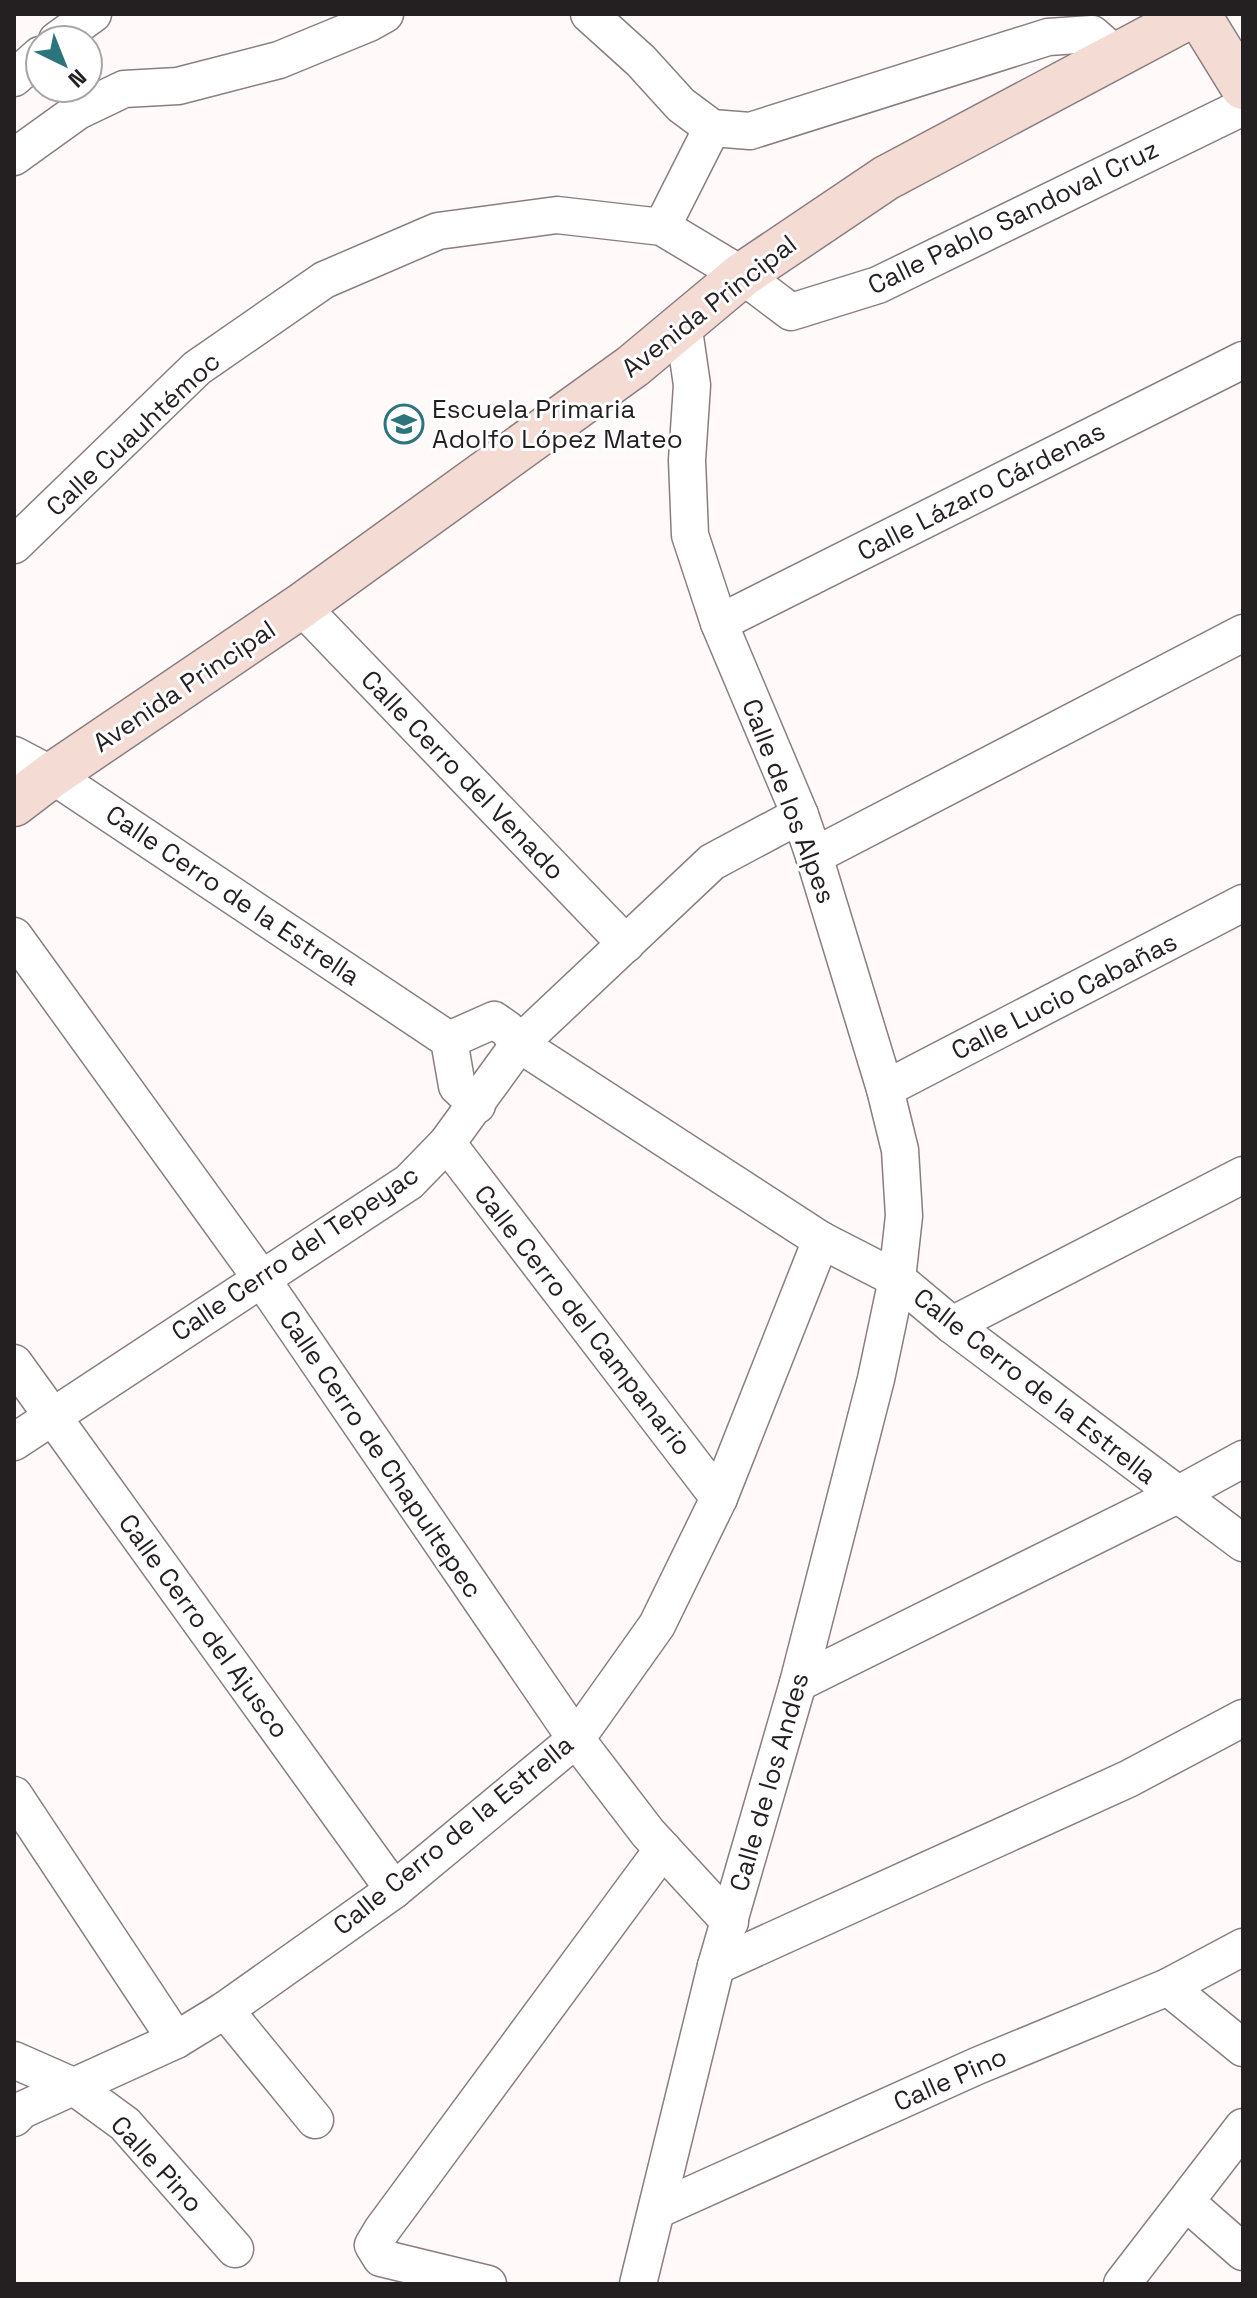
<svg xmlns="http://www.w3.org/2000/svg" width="1257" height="2298" viewBox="0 0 1257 2298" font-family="'Space Grotesk',sans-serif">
	<rect width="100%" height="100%" fill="#fff9fa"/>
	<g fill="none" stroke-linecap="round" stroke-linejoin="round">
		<defs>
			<g id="street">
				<path d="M 589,14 L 641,61 L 681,105 L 712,128 L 750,131 L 1048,37 L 1092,34 L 1116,55"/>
				<path d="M 57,40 L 93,14"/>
				<path d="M 14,78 L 40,55"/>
				<path d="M 14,157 L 78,111 L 124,89 L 178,86 L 279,60 L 369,23 L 385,14"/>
				<path d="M 662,227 L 712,128"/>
				<path d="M 14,545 L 197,368 L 324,280 L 438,231 L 557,215 L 662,227 L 742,275 L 791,312 L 878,285 L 1243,107"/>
				<path d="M 301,606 L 626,944"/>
				<path d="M 719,623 L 1243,360"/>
				<path d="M 14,755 L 52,775 L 449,1040 L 457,1086 L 477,1105"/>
				<path d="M 814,856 L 1243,633"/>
				<path d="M 14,936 L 261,1278 L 576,1739 L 648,1833 L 730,1922"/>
				<path d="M 449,1040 L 494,1020 L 507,1029 L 519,1044 L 821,1240 L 897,1279 L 952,1325 L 1243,1543"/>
				<path d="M 885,1089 L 1243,903"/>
				<path d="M 447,1143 L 719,1498"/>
				<path d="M 952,1325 L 1243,1175"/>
				<path d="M 14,1363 L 394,1890"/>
				<path d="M 14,1442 L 409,1182 L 447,1143 L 519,1044 L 712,862 L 800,815"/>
				<path d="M 798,1683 L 1177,1495 L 1243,1459"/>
				<path d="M 14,1795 L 176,2040"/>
				<path d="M 716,1966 L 1128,1779 L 1243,1718"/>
				<path d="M 1168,1987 L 1243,2048"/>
				<path d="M 225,2010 L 315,2120"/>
				<path d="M 14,2060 L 73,2086 L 125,2124 L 235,2249"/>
				<path d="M 14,2118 L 22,2110 L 176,2040 L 225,2010 L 394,1890 L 576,1739 L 657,1625 L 719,1498 L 821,1240"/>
				<path d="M 1186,2202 L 1243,2252"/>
				<path d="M 657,2210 L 977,2066 L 1168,1987 L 1243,1947"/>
				<path d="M 488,2284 L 381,2258 L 373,2245 L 382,2230 L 663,1849"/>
				<path d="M 638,2284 L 716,1966 L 798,1683 L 876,1379 L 897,1279 L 904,1216 L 900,1150 L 885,1089 L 814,856 L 800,815 L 719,623 L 690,535 L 687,460 L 692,385 L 683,323"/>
				<path d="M 1122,2284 L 1243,2127"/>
			</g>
			<g id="secondary">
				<path d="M 1198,14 L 1243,87"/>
				<path d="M 14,804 L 52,775 L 301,606 L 633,366 L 742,275 L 886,178 L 1194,14"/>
			</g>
		</defs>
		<use href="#street" stroke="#8a7d80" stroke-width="39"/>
		<use href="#secondary" stroke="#8a7d80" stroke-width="47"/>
		<use href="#street" stroke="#fff" stroke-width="36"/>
		<use href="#secondary" stroke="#f4dcd5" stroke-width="44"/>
	</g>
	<defs>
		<symbol id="school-ring" viewBox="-11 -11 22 22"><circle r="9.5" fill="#fff" stroke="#2c757d" stroke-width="1.5"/><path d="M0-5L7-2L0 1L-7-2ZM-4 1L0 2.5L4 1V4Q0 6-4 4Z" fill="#2c757d"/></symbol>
	</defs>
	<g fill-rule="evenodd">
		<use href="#school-ring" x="382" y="402" width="44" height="44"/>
	</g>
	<g text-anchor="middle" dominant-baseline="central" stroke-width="6" stroke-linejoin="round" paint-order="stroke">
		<g font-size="26" fill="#241f20" stroke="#fff">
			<text transform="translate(1013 217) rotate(-26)">Calle Pablo Sandoval Cruz</text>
			<text transform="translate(709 306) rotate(-38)">Avenida Principal</text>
			<text transform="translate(133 434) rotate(-43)">Calle Cuauhtémoc</text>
			<text transform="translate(981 491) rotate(-27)">Calle Lázaro Cárdenas</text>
			<text transform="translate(184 686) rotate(-34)">Avenida Principal</text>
			<text transform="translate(463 775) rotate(46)">Calle Cerro del Venado</text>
			<text transform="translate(789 801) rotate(69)">Calle de los Alpes</text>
			<text transform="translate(233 895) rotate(34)">Calle Cerro de la Estrella</text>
			<text transform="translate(1064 996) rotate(-27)">Calle Lucio Cabañas</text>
			<text transform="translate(295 1253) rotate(-34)">Calle Cerro del Tepeyac</text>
			<text transform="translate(583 1320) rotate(52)">Calle Cerro del Campanario</text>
			<text transform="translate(1035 1386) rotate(38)">Calle Cerro de la Estrella</text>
			<text transform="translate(381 1454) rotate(56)">Calle Cerro de Chapultepec</text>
			<text transform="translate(204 1626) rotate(54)">Calle Cerro del Ajusco</text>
			<text transform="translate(769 1782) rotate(-74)">Calle de los Andes</text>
			<text transform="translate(453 1835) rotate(-39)">Calle Cerro de la Estrella</text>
			<text transform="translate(950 2079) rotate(-24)">Calle Pino</text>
			<text transform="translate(157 2164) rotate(47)">Calle Pino</text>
		</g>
		<g font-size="26" fill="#241f20" stroke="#fff" text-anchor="start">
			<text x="432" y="409">Escuela Primaria<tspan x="432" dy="30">Adolfo López Mateo</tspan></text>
		</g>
	</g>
	<rect width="1257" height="2298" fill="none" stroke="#241f20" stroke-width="32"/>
	<g transform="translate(64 64) rotate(137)"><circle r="38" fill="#ffffff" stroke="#a7a5a6" stroke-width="2"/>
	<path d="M0-6L14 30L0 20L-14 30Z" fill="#2c757d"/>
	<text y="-12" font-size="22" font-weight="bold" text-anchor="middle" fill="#241f20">N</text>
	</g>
</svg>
